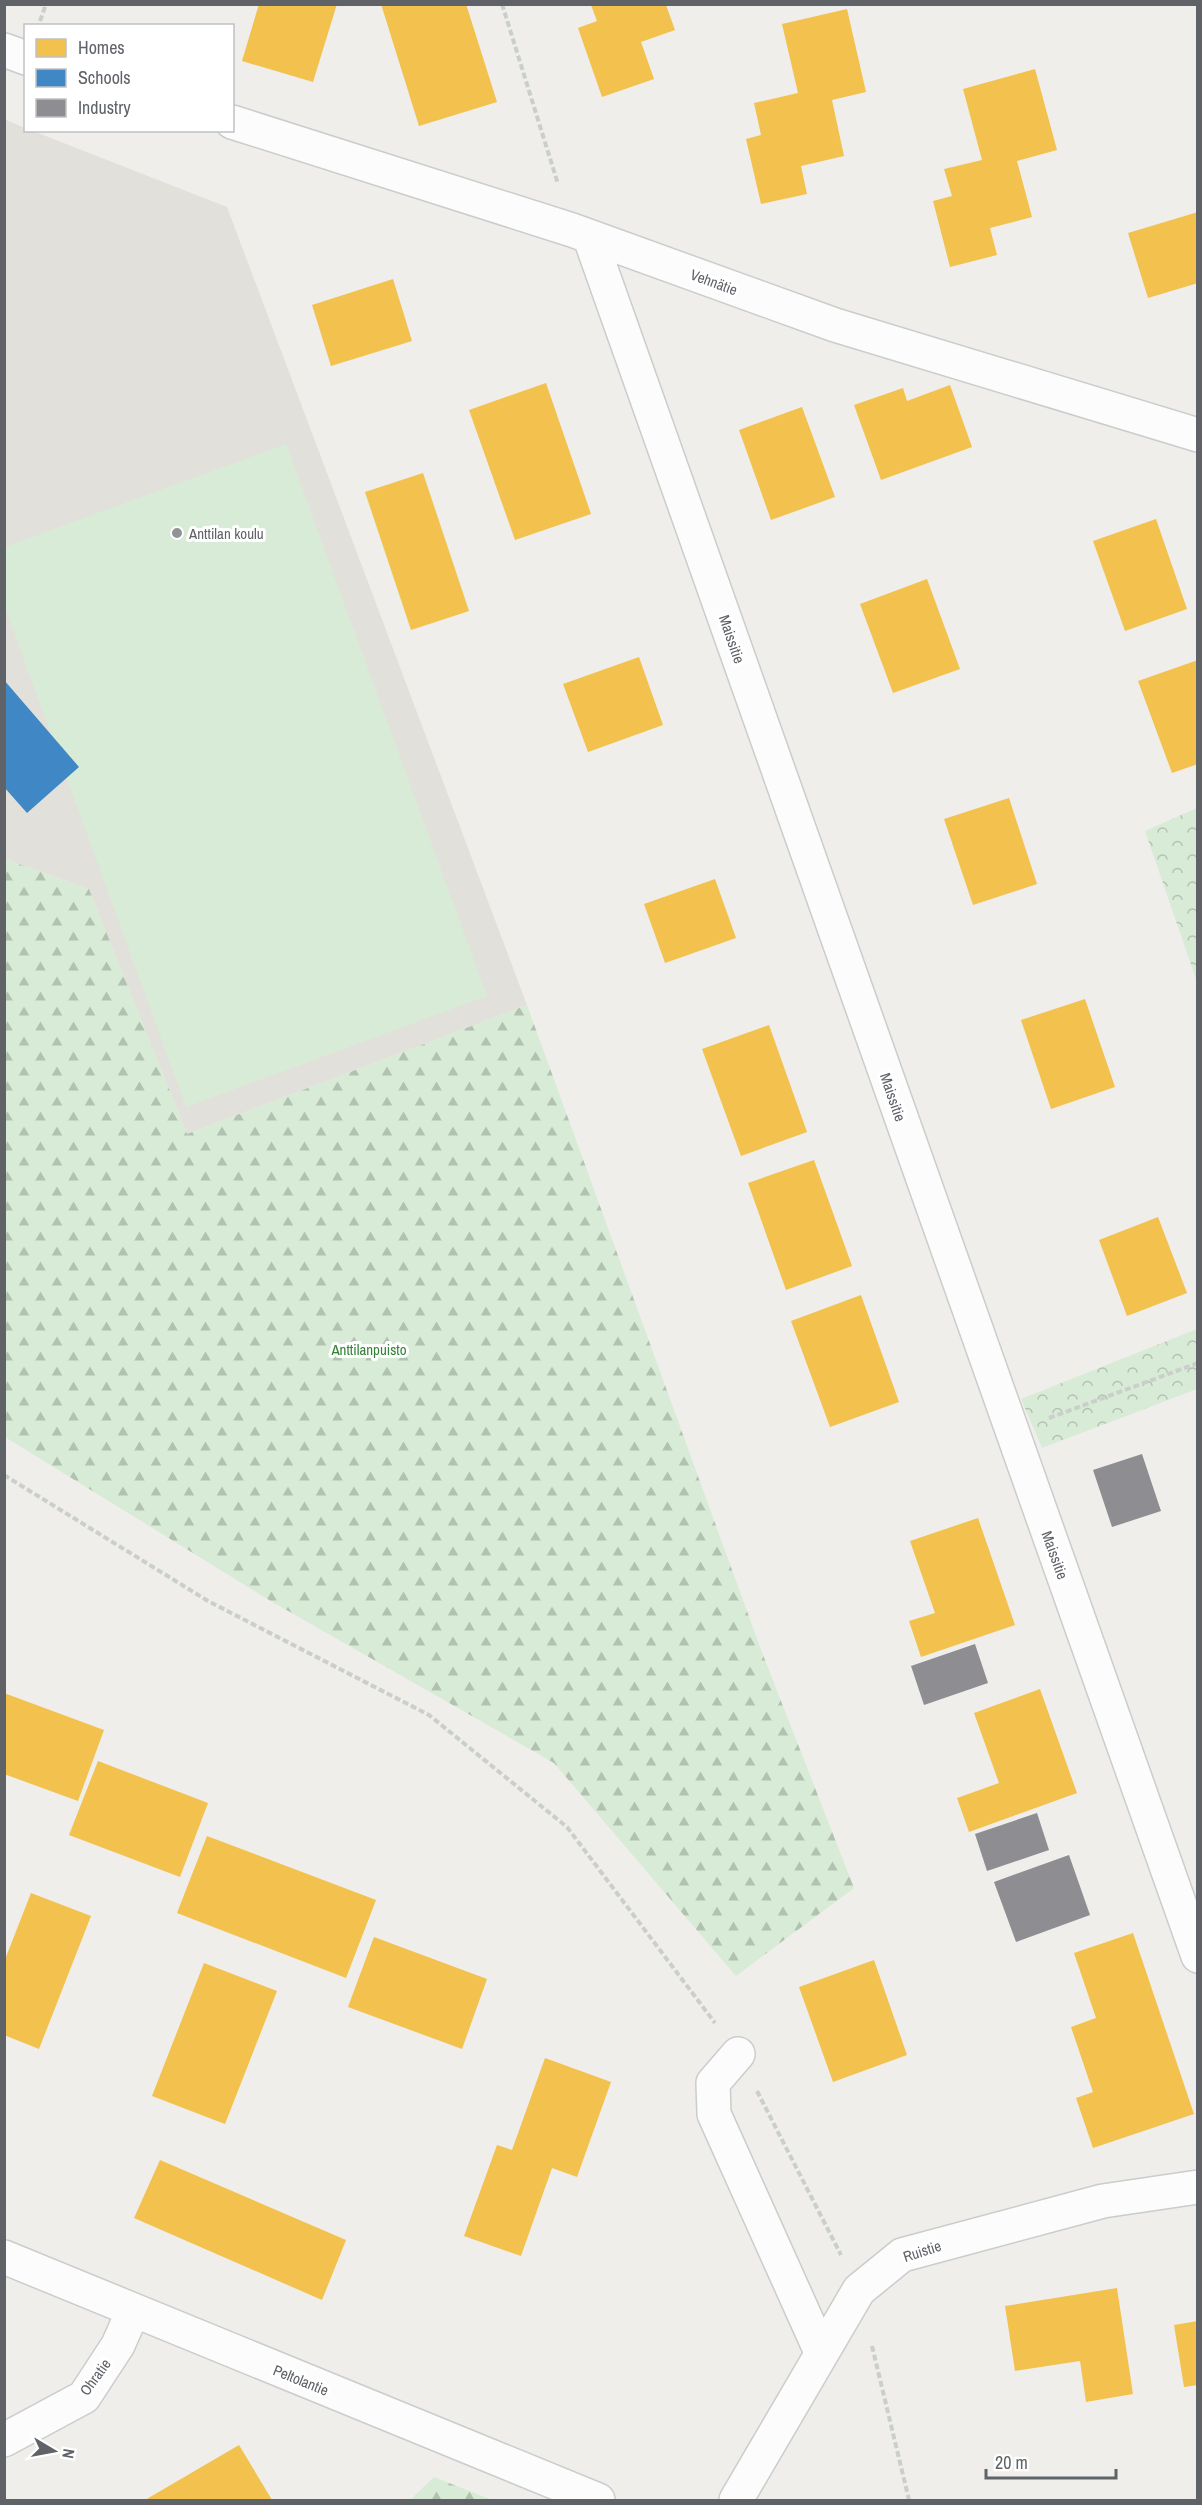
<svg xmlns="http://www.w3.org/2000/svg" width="1202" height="2505" viewBox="0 0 1202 2505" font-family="'Archivo Narrow',sans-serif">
	<defs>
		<pattern id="forest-firs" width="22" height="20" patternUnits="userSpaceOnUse" patternTransform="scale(1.5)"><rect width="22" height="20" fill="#d8ebd6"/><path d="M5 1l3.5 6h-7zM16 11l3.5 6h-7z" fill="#b2c2b1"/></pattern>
		<pattern id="park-crowns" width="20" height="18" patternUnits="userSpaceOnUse" patternTransform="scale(1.5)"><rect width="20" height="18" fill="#d8ebd6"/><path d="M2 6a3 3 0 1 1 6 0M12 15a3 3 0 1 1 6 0" fill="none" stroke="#b2c2b1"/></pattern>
	</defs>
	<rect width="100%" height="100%" fill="#efeeea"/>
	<path fill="#e2e0da" d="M 4,119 L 25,128 L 26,130 L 33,131 L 227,207 L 527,1005 L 187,1134 L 89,889 L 5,859 Z"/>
	<g fill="url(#forest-firs)">
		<path d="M 5,859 L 89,889 L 187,1134 L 527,1005 L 760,1647 L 854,1888 L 736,1976 L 554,1763 L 269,1600 L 5,1437 Z"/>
		<path d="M 434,2477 L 492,2500 L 410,2500 Z"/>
	</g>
	<g fill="url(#park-crowns)">
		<path d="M 1197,808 L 1197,982 L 1145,831 Z"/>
		<path d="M 1197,1329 L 1197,1389 L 1042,1448 L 1021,1399 Z"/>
	</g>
	<path fill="#d8ebd6" d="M 286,444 L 487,996 L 186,1107 L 5,607 L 5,547 Z"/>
	<g fill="#f2c14e">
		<path d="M 259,4 L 337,4 L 313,82 L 242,61 Z"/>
		<path d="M 381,4 L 466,4 L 497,102 L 419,126 Z"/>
		<path d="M 591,5 L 666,5 L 675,30 L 641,42 L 654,79 L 602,97 L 578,28 L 597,21 Z"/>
		<path d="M 847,9 L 866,92 L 832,100 L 844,156 L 801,166 L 807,194 L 761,204 L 746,139 L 761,135 L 754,103 L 798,93 L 782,24 Z"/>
		<path d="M 1035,69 L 1057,150 L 1017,161 L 1032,217 L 990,228 L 997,255 L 950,267 L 933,201 L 952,196 L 944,169 L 982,160 L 963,89 Z"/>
		<path d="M 1198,212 L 1198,283 L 1148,298 L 1128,233 Z"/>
		<path d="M 393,279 L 412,341 L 331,366 L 312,305 Z"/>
		<path d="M 546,383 L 591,514 L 515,540 L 469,410 Z"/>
		<path d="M 950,385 L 972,447 L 881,480 L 854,405 L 903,388 L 907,401 Z"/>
		<path d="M 802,407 L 835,497 L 771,520 L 739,430 Z"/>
		<path d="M 423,473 L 469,611 L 411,630 L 365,492 Z"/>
		<path d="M 1156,519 L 1187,609 L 1125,631 L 1093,541 Z"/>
		<path d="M 927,579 L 960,669 L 893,693 L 860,604 Z"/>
		<path d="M 639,657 L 663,725 L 588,752 L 563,684 Z"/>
		<path d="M 1198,660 L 1198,764 L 1172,773 L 1138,681 Z"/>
		<path d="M 1009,798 L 1037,884 L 973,905 L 944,819 Z"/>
		<path d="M 715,879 L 736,938 L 665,963 L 644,904 Z"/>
		<path d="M 1085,999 L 1115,1087 L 1051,1109 L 1021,1020 Z"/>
		<path d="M 769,1025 L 807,1132 L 741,1156 L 702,1049 Z"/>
		<path d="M 814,1160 L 852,1266 L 786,1290 L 748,1183 Z"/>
		<path d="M 1158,1217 L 1187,1293 L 1127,1316 L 1099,1240 Z"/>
		<path d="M 861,1295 L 899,1402 L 830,1427 L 791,1321 Z"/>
		<path d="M 978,1518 L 1015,1625 L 921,1657 L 909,1621 L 935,1613 L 910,1541 Z"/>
		<path d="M 1040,1689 L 1077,1793 L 969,1832 L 957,1798 L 999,1783 L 974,1713 Z"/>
		<path d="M 4,1693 L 104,1730 L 78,1801 L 4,1774 Z"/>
		<path d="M 98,1761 L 208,1803 L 180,1877 L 69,1835 Z"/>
		<path d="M 207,1836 L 376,1900 L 346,1978 L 177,1913 Z"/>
		<path d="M 31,1893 L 91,1916 L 39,2049 L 4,2035 L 4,1962 Z"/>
		<path d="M 1133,1933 L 1194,2114 L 1093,2148 L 1076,2098 L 1093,2092 L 1071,2027 L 1096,2018 L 1074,1953 Z"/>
		<path d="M 374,1937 L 487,1979 L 462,2049 L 348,2007 Z"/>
		<path d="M 874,1960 L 907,2055 L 833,2082 L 799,1987 Z"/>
		<path d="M 204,1963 L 277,1991 L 225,2124 L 152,2096 Z"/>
		<path d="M 545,2058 L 611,2082 L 577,2177 L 552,2168 L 521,2256 L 464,2236 L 497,2145 L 512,2150 Z"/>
		<path d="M 160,2160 L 346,2240 L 322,2300 L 134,2218 Z"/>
		<path d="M 1117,2288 L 1133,2394 L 1086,2402 L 1080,2361 L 1015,2371 L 1005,2306 Z"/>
		<path d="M 1198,2321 L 1198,2385 L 1184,2387 L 1174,2325 Z"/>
		<path d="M 239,2445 L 272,2500 L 145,2500 Z"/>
	</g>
	<path fill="#3f88c5" d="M 4,680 L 79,767 L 27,813 L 4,787 Z"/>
	<g fill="#8d8d92">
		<path d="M 1142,1454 L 1161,1511 L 1112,1527 L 1093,1470 Z"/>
		<path d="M 975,1644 L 988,1683 L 924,1705 L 911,1666 Z"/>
		<path d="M 1037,1813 L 1049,1850 L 987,1871 L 975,1834 Z"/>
		<path d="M 1069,1855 L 1090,1915 L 1016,1942 L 994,1882 Z"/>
	</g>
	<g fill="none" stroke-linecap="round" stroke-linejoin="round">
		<defs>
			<g id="minor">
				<path d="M 4,50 L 26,58"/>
				<path d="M 232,122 L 572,230 L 835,325 L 1198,435"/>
				<path d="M 590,238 L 1198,1956"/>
				<path d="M 738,2054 L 713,2083 L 714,2114 L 821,2352"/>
				<path d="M 4,2257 L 598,2500"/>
				<path d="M 4,2440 L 84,2397 L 118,2345 L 133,2311"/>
				<path d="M 736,2500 L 859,2290 L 902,2255 L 1103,2201 L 1198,2187"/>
			</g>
		</defs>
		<use href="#minor" stroke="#cbcccc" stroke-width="36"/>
		<g stroke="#cacfcc" stroke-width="4" stroke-dasharray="6 3" stroke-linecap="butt">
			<path d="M 502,4 L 558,184"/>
			<path d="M 40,21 L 46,4"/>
			<path d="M 1049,1418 L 1198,1363"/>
			<path d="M 4,1475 L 208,1601 L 429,1715 L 567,1827 L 715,2023"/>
			<path d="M 757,2091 L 841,2255"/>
			<path d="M 872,2346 L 909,2500"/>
		</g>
		<use href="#minor" stroke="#fdfcfc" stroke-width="33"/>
	</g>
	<circle fill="#919496" stroke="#fff" stroke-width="2" cx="177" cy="533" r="6"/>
	<g text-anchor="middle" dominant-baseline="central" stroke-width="6" stroke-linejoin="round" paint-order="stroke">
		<g font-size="15" fill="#5f6368" stroke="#fff">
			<text transform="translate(714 282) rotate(20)">Vehnätie</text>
			<text transform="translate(732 639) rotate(71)">Maissitie</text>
			<text transform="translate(893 1097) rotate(71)">Maissitie</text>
			<text transform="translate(1055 1555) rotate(70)">Maissitie</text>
			<text transform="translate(922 2251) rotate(-18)">Ruistie</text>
			<text transform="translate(95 2377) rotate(-54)">Ohratie</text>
			<text transform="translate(301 2380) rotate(22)">Peltolantie</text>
		</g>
		<g font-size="15" fill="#5f6368" stroke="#fff" text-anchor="start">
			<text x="189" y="533">Anttilan koulu</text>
		</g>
		<g font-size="15" fill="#348238" stroke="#fff">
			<text x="369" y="1349">Anttilanpuisto</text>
		</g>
	</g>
	<rect width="1202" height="2505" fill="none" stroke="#5f6368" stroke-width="12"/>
	<rect x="24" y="24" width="210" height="108" fill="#ffffff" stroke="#bfc1c3" stroke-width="1.5"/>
	<rect x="36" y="39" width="30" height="18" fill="#f2c14e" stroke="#bfc1c3" stroke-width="1.5"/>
	<text x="78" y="54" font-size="18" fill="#5f6368">Homes</text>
	<rect x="36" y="69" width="30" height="18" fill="#3f88c5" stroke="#bfc1c3" stroke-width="1.5"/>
	<text x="78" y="84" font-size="18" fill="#5f6368">Schools</text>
	<rect x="36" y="99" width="30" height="18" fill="#8d8d92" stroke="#bfc1c3" stroke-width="1.5"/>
	<text x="78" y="114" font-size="18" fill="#5f6368">Industry</text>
	<g transform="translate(54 2451) rotate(100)" stroke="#ffffff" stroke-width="4.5" paint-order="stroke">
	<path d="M0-4.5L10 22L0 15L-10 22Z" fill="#5f6368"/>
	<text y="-9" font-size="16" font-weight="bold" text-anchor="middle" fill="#5f6368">N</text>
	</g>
	<path d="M986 2469v9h130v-9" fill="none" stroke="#5f6368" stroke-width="3"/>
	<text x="995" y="2469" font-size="18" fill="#5f6368" stroke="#ffffff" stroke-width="4.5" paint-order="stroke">20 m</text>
</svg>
